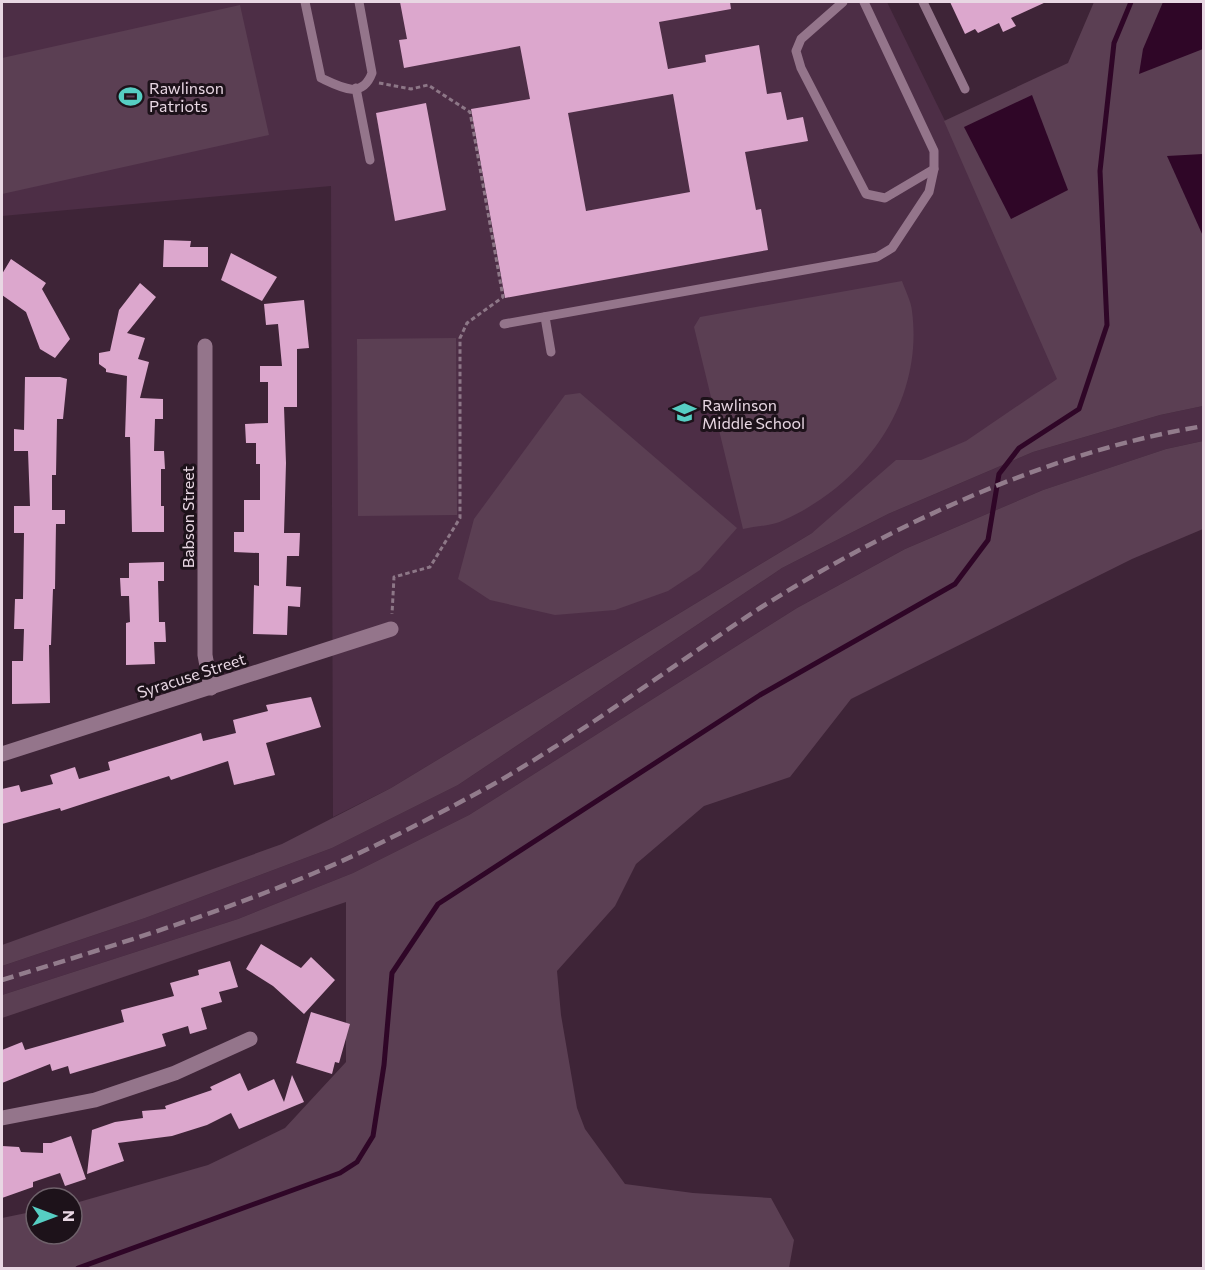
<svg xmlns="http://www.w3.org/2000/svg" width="1205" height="1270" viewBox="0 0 1205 1270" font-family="Commissioner,sans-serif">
	<rect width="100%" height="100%" fill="#3e2437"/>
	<g fill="#4d2e46">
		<path d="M 2,2 L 887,2 L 1077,391 L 812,533 L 391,788 L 333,817 L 331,186 L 2,216 Z"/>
		<path d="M 1203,406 L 1203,441 L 1166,449 L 1043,490 L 905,549 L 797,608 L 469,815 L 353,873 L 238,919 L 2,995 L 2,966 L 145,918 L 332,848 L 458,785 L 782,568 L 888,514 L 1033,452 L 1160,415 Z"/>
	</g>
	<g fill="#5b3f53">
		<path d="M 1094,2 L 1203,2 L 1203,406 L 1160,415 L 1033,452 L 888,514 L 782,568 L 458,785 L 332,848 L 145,918 L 2,966 L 2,945 L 282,844 L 391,788 L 812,533 L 896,460 L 921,460 L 966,441 L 1057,379 L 944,121 L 1068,63 Z"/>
		<path d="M 240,5 L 269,135 L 2,194 L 2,58 Z"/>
		<path d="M 902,281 C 905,290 911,301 912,311 C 924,402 865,484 784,520 C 772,526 756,526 743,529 L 694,327 L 700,317 Z"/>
		<path d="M 456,338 L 457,515 L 358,516 L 357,339 Z"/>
		<path d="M 580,393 L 737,528 L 700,570 L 668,591 L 615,610 L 555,615 L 490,600 L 458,579 L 474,519 L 565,395 Z"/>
		<path d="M 1203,441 L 1203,529 L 1132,559 L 851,699 L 790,777 L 704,806 L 636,864 L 615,906 L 557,971 L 561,1015 L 577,1108 L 585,1129 L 625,1184 L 693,1193 L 771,1198 L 794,1240 L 789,1268 L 2,1268 L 2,1218 L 36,1211 L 36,1234 L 72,1234 L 72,1204 L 208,1165 L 285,1128 L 346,1062 L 346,902 L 2,1018 L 2,995 L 238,919 L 353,873 L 469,815 L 797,608 L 905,549 L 1043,490 L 1166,449 Z"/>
	</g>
	<g fill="#2f0627">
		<path d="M 1163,2 L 1203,2 L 1203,49 L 1139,74 L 1143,49 Z"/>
		<path d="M 1032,95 L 1068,190 L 1011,219 L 964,127 Z"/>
		<path d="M 1203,154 L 1204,154 L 1203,236 L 1167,156 Z"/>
	</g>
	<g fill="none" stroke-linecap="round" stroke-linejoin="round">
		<path stroke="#2f0627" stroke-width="5" d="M 78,1268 L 340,1173 L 357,1162 L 373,1136 L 384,1065 L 392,973 L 438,904 L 760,695 L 955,584 L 988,540 L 999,474 L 1019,448 L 1079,409 L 1107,325 L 1100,171 L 1114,43 L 1131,2"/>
	</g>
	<g fill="#dca7cd" fill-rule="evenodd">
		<path d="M 400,2 L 730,2 L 731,9 L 659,22 L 668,69 L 706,62 L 705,55 L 759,45 L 767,94 L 781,92 L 787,120 L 803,117 L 808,141 L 745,152 L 756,210 L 761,209 L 768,250 L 505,298 L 471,109 L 530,99 L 520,46 L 404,68 L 399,40 L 407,39 ZM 673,94 L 690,192 L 586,211 L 568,113 Z"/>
		<path d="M 950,2 L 1046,2 L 1011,18 L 1016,26 L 1003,32 L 999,23 L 978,33 L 975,29 L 965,34 Z"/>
		<path d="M 426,103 L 446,210 L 395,221 L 376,113 Z"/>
		<path d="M 164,240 L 191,241 L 190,247 L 208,247 L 208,267 L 163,267 Z"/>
		<path d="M 231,253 L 277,277 L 262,301 L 221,280 Z"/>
		<path d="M 11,259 L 46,283 L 42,289 L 70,339 L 55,358 L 40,349 L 26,312 L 2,295 L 2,274 Z"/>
		<path d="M 140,283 L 156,297 L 127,333 L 145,338 L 138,359 L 149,362 L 140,398 L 163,399 L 163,419 L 155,419 L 154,451 L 164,451 L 165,469 L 161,469 L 161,506 L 164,506 L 164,532 L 132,532 L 130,437 L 125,437 L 127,376 L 106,372 L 106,369 L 99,364 L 99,353 L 110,351 L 119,310 Z"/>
		<path d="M 304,300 L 309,348 L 297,349 L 297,407 L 284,407 L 286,463 L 284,533 L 300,533 L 299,556 L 287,556 L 286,586 L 301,587 L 300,607 L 288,606 L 287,635 L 253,634 L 254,585 L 259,586 L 259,553 L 234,552 L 234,532 L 244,532 L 244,500 L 260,500 L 260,464 L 256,464 L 256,443 L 246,443 L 245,424 L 268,423 L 268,382 L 260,382 L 260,366 L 282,366 L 278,324 L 266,325 L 264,304 Z"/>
		<path d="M 25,377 L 60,377 L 67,379 L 63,419 L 57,419 L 56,475 L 52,475 L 52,510 L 65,510 L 65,524 L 56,524 L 55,589 L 53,589 L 51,645 L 49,645 L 50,703 L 12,704 L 12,661 L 23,661 L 24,629 L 14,629 L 15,599 L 23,599 L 24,533 L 14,533 L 14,506 L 30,506 L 28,451 L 14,451 L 14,429 L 24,430 Z"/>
		<path d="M 164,562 L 164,581 L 158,581 L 159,622 L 165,622 L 166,642 L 154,642 L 155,664 L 126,665 L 126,623 L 130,622 L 129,596 L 121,596 L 120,578 L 129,578 L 129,563 Z"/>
		<path d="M 311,697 L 321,727 L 266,743 L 275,775 L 234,785 L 228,761 L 171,780 L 169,776 L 61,811 L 60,808 L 2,824 L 2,789 L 19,785 L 21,792 L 53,784 L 50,775 L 75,767 L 79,779 L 110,770 L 108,762 L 201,733 L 203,741 L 236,733 L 233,720 L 268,711 L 266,705 Z"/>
		<path d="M 261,944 L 301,968 L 311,957 L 335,980 L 304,1014 L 273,986 L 246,969 Z"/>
		<path d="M 230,961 L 238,987 L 219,992 L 222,1002 L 201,1008 L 207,1029 L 190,1034 L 188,1026 L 162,1034 L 166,1046 L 80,1071 L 70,1074 L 68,1066 L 52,1071 L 50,1064 L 2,1083 L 2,1050 L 22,1042 L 25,1050 L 124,1022 L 121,1010 L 174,996 L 170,983 L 199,975 L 198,970 Z"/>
		<path d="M 311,1012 L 350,1024 L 339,1063 L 335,1062 L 332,1074 L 296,1063 Z"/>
		<path d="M 240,1073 L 248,1091 L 274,1079 L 284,1102 L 292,1075 L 304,1102 L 239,1129 L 231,1113 L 207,1125 L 172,1136 L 118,1143 L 124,1161 L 87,1174 L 92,1130 L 115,1122 L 143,1118 L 142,1111 L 166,1109 L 165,1106 L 212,1090 L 210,1087 Z"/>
		<path d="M 71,1136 L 86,1179 L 65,1186 L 60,1173 L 33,1182 L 33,1187 L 2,1198 L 2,1146 L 19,1147 L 21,1152 L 43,1153 L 43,1143 L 51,1143 Z"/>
	</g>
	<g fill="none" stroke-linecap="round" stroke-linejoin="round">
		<path stroke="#8d7787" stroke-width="3" stroke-dasharray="4.5 3" stroke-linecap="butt" d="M 379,83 L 411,89 L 428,85 L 470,112 L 503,297 L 467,323 L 460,338 L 460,518 L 430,567 L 394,577 L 392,614"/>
		<g stroke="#94758b" stroke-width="9">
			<path d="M 305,2 L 321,78 C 340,87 362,100 372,73 L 359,2"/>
			<path d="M 843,2 L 801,39 L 796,51 L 801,68 L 866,194 L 885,198 L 934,169"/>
			<path d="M 923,2 L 965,89"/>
			<path d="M 356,88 L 370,160"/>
			<path d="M 545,317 L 551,352"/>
			<path d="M 504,324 L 877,257 L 892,248 L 929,192 L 934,169 L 934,151 L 864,2"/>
		</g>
		<g stroke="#94758b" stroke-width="15">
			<path d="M 205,346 L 205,655 L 211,688"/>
			<path d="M 2,754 L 391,629"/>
			<path d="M 2,1118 L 95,1100 L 175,1073 L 250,1039"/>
		</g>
		<path stroke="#927c8c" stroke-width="4.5" stroke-dasharray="12 6" stroke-linecap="butt" d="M 2,980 C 106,948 211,916 312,874 C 374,848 433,817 492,785 C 585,732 670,667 760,608 C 891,525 1050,451 1204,426"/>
	</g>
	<defs>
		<symbol id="stadium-bare" viewBox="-9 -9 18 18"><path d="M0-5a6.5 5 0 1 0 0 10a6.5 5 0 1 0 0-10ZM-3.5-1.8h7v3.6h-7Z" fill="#56cec3" stroke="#1d121a" stroke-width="2.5" paint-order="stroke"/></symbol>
		<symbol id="school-bare" viewBox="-9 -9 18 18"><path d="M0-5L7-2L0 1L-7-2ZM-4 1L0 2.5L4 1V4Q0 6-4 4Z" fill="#56cec3" stroke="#1d121a" stroke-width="2.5" paint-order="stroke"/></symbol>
	</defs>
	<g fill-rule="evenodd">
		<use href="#stadium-bare" x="114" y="80" width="33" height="33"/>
		<use href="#school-bare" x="668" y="396" width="33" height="33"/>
	</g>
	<g text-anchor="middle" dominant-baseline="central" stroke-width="6" stroke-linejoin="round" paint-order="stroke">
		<g font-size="16" fill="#e8d7e3" stroke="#1d121a" text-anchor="start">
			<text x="149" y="87">Rawlinson<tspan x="149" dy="18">Patriots</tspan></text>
			<text x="702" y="404">Rawlinson<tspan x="702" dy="18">Middle School</tspan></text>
		</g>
		<g font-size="16" fill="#e8d7e3" stroke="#1d121a">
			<text transform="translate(187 517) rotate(-90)">Babson Street</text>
			<text transform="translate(191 675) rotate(-18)">Syracuse Street</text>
		</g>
	</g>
	<rect width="1205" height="1270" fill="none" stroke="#e8d7e3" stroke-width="6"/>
	<g transform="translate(54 1216) rotate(90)"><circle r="28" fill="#1d121a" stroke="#6e616a" stroke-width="1.5"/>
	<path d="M0-4.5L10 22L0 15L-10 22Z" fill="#56cec3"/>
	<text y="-9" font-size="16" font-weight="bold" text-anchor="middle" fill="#e8d7e3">N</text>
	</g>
</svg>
